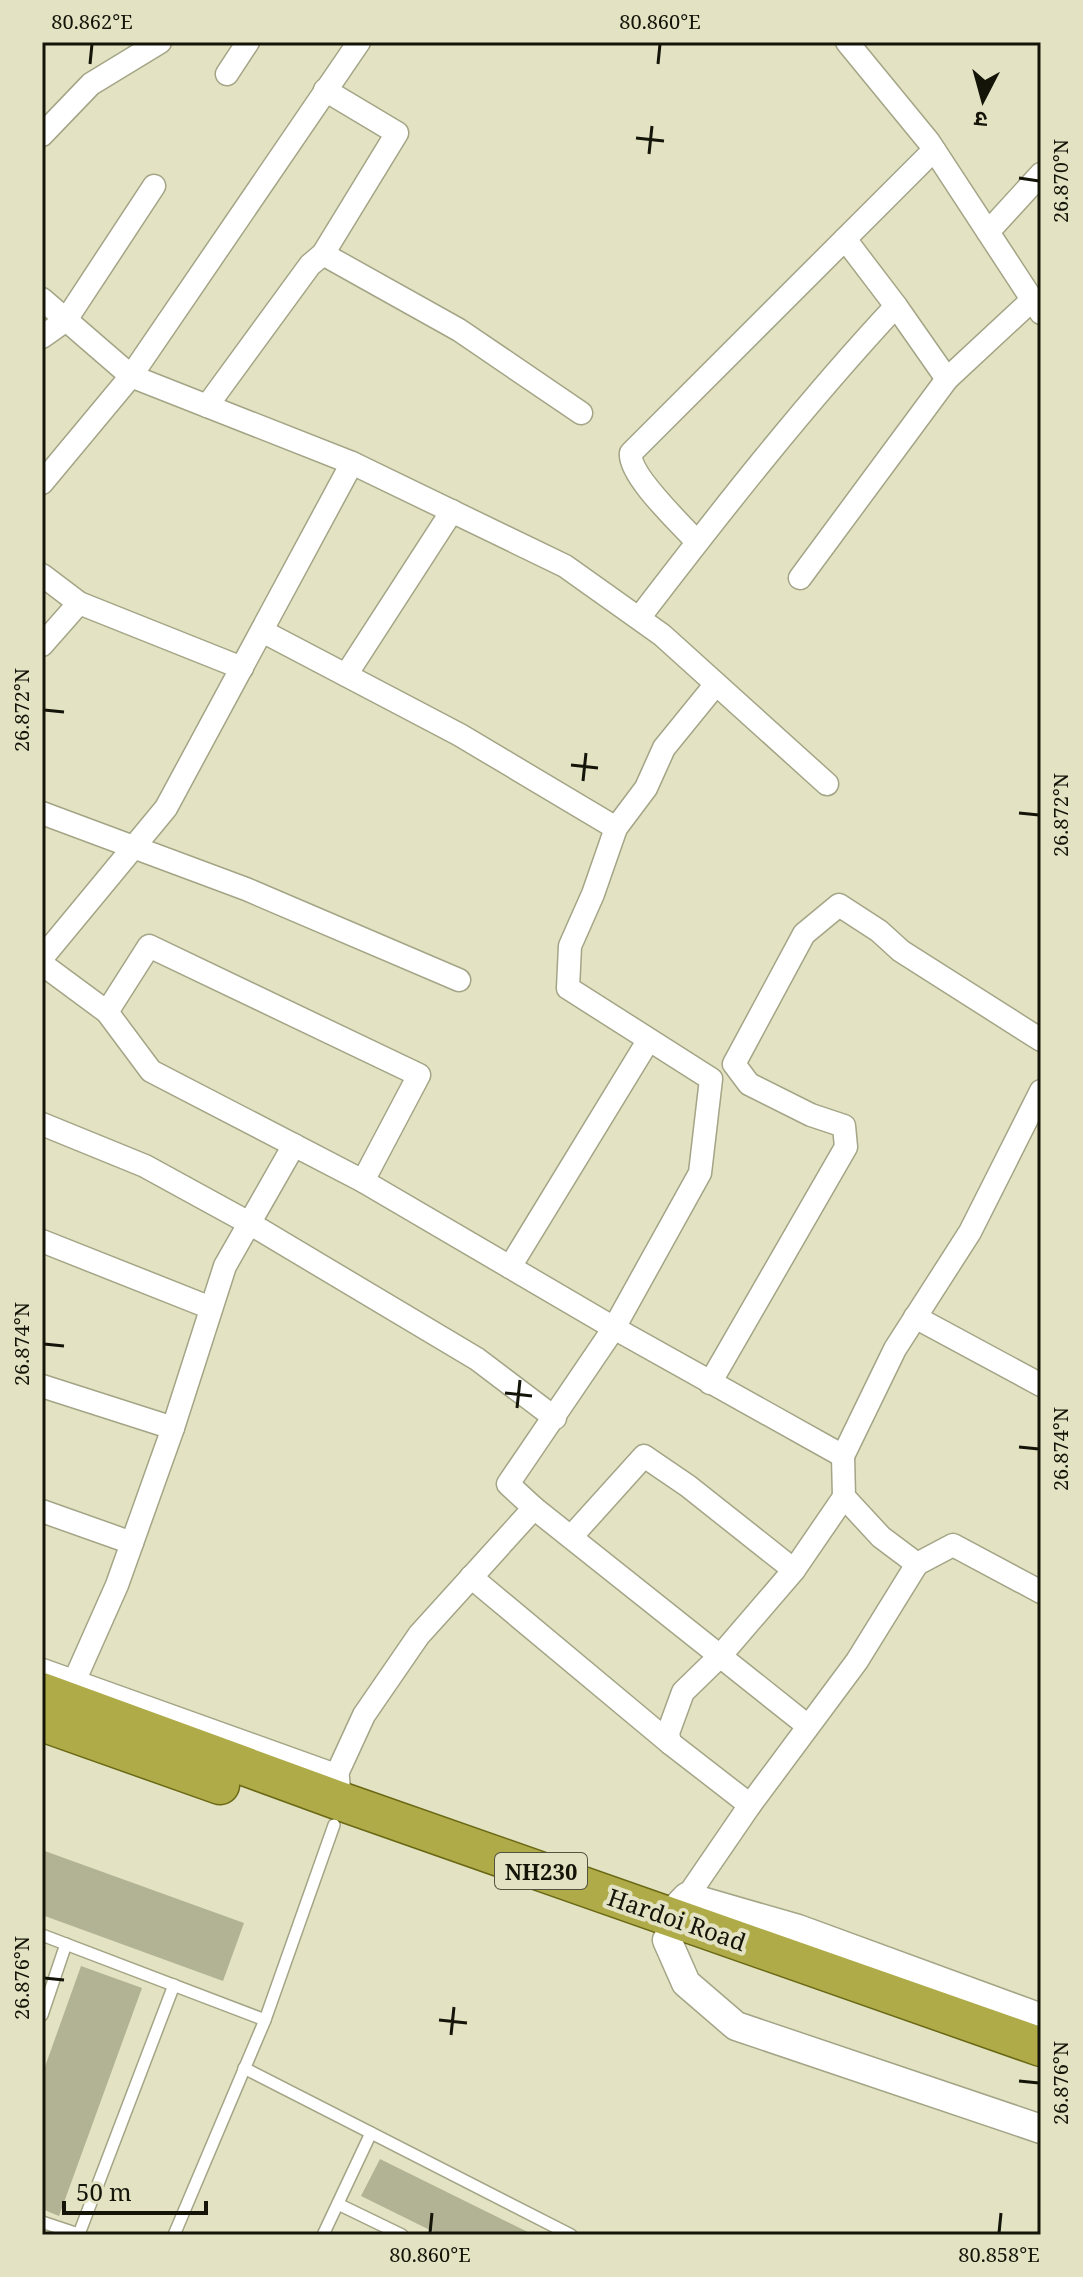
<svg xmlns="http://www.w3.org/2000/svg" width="1083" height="2277" viewBox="0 0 1083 2277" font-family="'Noto Serif','Noto Sans Devanagari',serif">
	<rect width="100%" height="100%" fill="#e3e3c4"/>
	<g fill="#b2b394">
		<path d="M 42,1850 L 244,1923 L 223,1981 L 42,1915 Z"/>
		<path d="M 81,1966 L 142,1988 L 59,2216 L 42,2209 L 42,2075 Z"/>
		<path d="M 380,2159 L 534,2235 L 440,2235 L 361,2196 Z"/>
	</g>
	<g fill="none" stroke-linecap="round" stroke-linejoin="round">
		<defs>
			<g id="service">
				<path d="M 42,1935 L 265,2020"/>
				<path d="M 42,2015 L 66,1944"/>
				<path d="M 244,2068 L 571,2235"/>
				<path d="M 338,2204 L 402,2235"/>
				<path d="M 42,2222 L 81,2235"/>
				<path d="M 79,2234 L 174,1985"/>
				<path d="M 174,2235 L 265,2020 L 334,1825"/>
				<path d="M 323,2235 L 371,2133"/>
			</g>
			<g id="minor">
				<path d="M 847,42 L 929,142 L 1041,313"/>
				<path d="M 227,74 L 248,42"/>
				<path d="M 42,135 L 91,84 L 160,42"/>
				<path d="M 988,232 L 1041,174"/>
				<path d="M 323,254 L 459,330 L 581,413"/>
				<path d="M 42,299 L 131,376 L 352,463 L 166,808 L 42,958"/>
				<path d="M 896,306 L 947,379 L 1032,300"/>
				<path d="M 42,337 L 66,320 L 154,186"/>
				<path d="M 207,406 L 310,265 L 323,254 L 397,133 L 325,90"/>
				<path d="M 352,463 L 565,566 L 662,635 L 827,784"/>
				<path d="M 42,483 L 131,376 L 359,42"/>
				<path d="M 697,542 C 681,524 628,475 631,453 L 934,150"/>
				<path d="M 42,575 L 79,603 L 242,668"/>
				<path d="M 800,578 L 947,379"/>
				<path d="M 639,618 C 721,511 804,405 896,306 L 845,239"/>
				<path d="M 262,631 L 460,735 L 616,828"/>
				<path d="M 42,645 L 79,603"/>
				<path d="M 346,675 L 452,511"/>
				<path d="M 42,813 L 246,889 L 459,980"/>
				<path d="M 42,964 L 107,1012 L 151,1071 L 363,1181 L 614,1328 L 843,1456 L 895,1349 L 970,1232 L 1041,1091"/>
				<path d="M 107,1012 L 149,946 L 419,1075 L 363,1181"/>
				<path d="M 42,1124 L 145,1166 L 249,1223 L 477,1359 L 555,1418"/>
				<path d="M 42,1241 L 211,1308"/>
				<path d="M 510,1267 L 648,1041"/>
				<path d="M 915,1317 L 1041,1385"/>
				<path d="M 710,1383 L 846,1147 L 844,1126 L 811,1115 L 749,1084 L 734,1064 L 804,934 L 839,905 L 879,931 L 901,951 L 1041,1040"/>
				<path d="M 42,1386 L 173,1428"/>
				<path d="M 534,1508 L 808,1726"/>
				<path d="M 42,1511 L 132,1543"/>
				<path d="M 571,1537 L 644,1456 L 688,1486 L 794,1570"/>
				<path d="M 917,1564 L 953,1545 L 1041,1592"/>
				<path d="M 471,1577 L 670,1743"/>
				<path d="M 73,1684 L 117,1585 L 173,1428 L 225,1266 L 294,1145"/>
				<path d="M 335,1778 L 364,1715 L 419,1635 L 534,1508 L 508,1484 L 614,1328 L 700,1173 L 711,1079 L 568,988 L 570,946 L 593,894 L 616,828 L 646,788 L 664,748 L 716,684"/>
				<path d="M 750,1805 L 670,1743 L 668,1733 L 683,1692 L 721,1655 L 794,1570 L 844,1497"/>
				<path d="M 687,1897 L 750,1805 L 857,1661 L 917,1564 L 881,1537 L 844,1497 L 843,1456"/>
			</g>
			<g id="tertiary">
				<path d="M 42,1673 L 335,1778 L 337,1800"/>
				<path d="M 669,1916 L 687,1897 L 798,1929 L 1041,2018"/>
				<path d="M 667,1940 L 686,1983 L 736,2026 L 1041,2129"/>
			</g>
			<g id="trunk">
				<path d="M 42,1692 L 337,1800 L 1041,2047"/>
				<path d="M 42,1722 L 220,1785"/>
			</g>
		</defs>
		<use href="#service" stroke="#a4a486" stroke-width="14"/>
		<use href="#minor" stroke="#a4a486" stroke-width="25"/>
		<use href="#tertiary" stroke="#a4a486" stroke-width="31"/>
		<use href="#trunk" stroke="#6a6814" stroke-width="41"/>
		<use href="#service" stroke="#fff" stroke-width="11"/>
		<use href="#minor" stroke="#fff" stroke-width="22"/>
		<use href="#tertiary" stroke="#fff" stroke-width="28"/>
		<use href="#trunk" stroke="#aeab48" stroke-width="38"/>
	</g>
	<path fill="none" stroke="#141409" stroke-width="3" d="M 90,64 L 92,44M 658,64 L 660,44M 636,138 L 664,141M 649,154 L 652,126M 1019,178 L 1039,181M 44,710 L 64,712M 571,765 L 598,768M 583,781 L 586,753M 1019,813 L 1039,815M 44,1344 L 64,1346M 505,1393 L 532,1396M 517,1408 L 520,1380M 1019,1447 L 1039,1449M 44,1978 L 64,1980M 439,2020 L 467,2023M 451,2035 L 454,2007M 1019,2081 L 1039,2083M 430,2233 L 432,2213M 999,2233 L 1001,2213"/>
	<g text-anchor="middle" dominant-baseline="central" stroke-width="8" stroke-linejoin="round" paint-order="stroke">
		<rect fill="#e3e3c4" stroke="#525241" stroke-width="2" x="495" y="1853" width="92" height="36" rx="6"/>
		<g font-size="22" font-weight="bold" fill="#141409">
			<text x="541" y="1871">NH230</text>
		</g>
		<g font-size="24" fill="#141409" stroke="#e3e3c4">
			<text transform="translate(677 1919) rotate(19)">Hardoi Road</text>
		</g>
	</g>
	<rect width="1083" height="2277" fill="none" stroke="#e3e3c4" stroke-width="88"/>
	<g transform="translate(983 100) rotate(186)" stroke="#e3e3c4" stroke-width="6" paint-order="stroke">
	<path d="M0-6L14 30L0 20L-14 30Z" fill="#141409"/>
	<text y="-12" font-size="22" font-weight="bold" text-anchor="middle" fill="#141409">उ</text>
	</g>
	<path d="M64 2201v12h142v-12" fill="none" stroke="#141409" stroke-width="4"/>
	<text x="76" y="2201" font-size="24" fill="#141409" stroke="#e3e3c4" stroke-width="6" paint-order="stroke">50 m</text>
	<rect x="44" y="44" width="995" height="2189" fill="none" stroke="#141409" stroke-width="3"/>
	<g font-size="20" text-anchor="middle" fill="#141409">
		<text x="92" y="29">80.862°E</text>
		<text x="660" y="29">80.860°E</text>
		<text transform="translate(1061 181) rotate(-90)" y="7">26.870°N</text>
		<text transform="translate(22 710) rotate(-90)" y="7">26.872°N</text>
		<text transform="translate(1061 815) rotate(-90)" y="7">26.872°N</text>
		<text transform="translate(22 1344) rotate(-90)" y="7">26.874°N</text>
		<text transform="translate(1061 1449) rotate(-90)" y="7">26.874°N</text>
		<text transform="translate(22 1978) rotate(-90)" y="7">26.876°N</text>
		<text transform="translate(1061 2083) rotate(-90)" y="7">26.876°N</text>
		<text x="430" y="2262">80.860°E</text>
		<text x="999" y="2262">80.858°E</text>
	</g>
</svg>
